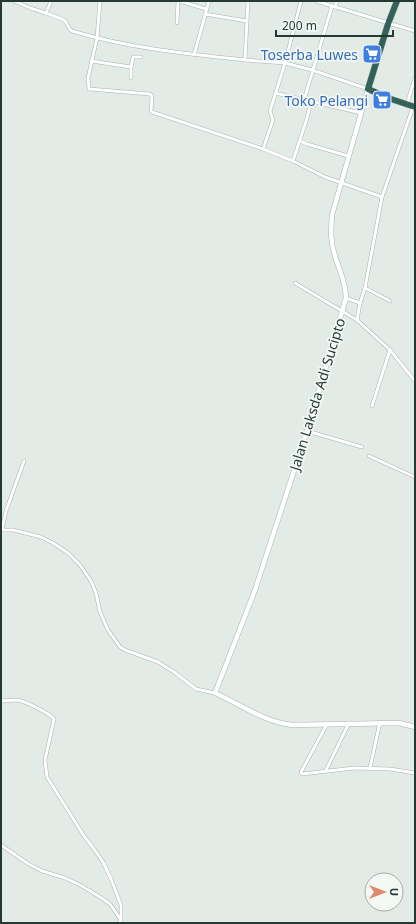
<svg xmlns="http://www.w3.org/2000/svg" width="416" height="924" viewBox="0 0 416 924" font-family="'Noto Sans',sans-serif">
	<rect width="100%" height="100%" fill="#e3ebe7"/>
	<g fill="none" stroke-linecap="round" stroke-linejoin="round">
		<defs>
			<g id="street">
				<path d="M 14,1 L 30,8 L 46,13"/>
				<path d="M 51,1 L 46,13 L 64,20 C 68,23 67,28 72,31 C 128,48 187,54 245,60"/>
				<path d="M 100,1 L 97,38 L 88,78 L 89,89 L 150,94 L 152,96 L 151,111 L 152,112 L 263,149"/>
				<path d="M 179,1 L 206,9"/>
				<path d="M 248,1 L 245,60 L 285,63 L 270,111 L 273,120 L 263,149 L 293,161 L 325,177 L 382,197 L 413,107"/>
				<path d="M 301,1 L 285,63 L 312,70 L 368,89"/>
				<path d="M 316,1 L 415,31"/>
				<path d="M 335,7 L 337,1"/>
				<path d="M 205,14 L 247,21"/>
				<path d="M 177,23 L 178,1"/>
				<path d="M 194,55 L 209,1"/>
				<path d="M 91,61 L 131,67 L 131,78"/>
				<path d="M 131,67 L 133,57 L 141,57"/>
				<path d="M 275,93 L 361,113"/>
				<path d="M 304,100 L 332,6"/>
				<path d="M 407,104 L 415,78"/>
				<path d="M 300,141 L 307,144 L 348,156"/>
				<path d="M 293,161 L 307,118 L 311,102"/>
				<path d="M 382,197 L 365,288 L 390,301"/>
				<path d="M 295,283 L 357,320 L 390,350 L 415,381"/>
				<path d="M 346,298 L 360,303 L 365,288"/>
				<path d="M 357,320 L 360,303"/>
				<path d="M 372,406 L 390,350"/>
				<path d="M 307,431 L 362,447"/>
				<path d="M 369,456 L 415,477"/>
				<path d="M 2,529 L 6,511 L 24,461"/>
				<path d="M 1,530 L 13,530 L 41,537 L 53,543 L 68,553 L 80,565 L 91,581 L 96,593 L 100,612 L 108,630 L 120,647 L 125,650 L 158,662 L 174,672 L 196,689 L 215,693"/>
				<path d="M 1,701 C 6,701 12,700 17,700 C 25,701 49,713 54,719 L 45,760 L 47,777 L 84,836 L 94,849 L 103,862 L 111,879 L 121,905 L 121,920 L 119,923"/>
				<path d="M 327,724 L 301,772 L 302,774 L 354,768 L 390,769 L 415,773"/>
				<path d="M 370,768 L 380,722"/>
				<path d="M 326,770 L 349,723"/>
				<path d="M 1,845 L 27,863 L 42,871 L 65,878 L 80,885 L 100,897 L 110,904 L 121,920"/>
			</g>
			<path id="secondary" d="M 368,89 L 332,215 C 331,229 330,242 335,256 C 339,270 346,282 346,298 L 307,431 L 255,590 L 215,693 C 242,705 262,721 292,725 L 399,723 L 415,727"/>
			<path id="highway" d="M 397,1 L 388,24 L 368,89 L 391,99 L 415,107"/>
		</defs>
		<use href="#street" stroke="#a6b2ae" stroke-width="4"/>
		<use href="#secondary" stroke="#a3b5af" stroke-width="5.5"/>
		<use href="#highway" stroke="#c2c8c6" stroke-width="7"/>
		<use href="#street" stroke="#fff" stroke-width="3"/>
		<use href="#secondary" stroke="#fff" stroke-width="4.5"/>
		<use href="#highway" stroke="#346259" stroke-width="6"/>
	</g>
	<defs>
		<symbol id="supermarket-square" viewBox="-11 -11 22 22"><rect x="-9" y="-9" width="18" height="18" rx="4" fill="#3f7fe0" stroke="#f3f8f5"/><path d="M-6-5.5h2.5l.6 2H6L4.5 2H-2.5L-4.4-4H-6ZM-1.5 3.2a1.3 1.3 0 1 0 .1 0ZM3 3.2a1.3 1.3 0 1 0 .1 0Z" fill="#fff"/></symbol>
	</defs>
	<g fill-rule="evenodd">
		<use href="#supermarket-square" x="361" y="43" width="22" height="22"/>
		<use href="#supermarket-square" x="371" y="89" width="22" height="22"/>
	</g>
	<g text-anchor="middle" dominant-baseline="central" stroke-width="3.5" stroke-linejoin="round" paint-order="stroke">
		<g font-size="14" fill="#366cbe" stroke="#f3f8f5" text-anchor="end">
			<text x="358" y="54">Toserba Luwes</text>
			<text x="368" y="100">Toko Pelangi</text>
		</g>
		<g font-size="14" fill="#253a34" stroke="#f3f8f5">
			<text transform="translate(317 394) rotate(-73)">Jalan Laksda Adi Sucipto</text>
		</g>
	</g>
	<rect width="416" height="924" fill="none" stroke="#253a34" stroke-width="4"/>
	<g transform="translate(384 892) rotate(90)"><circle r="19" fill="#f3f8f5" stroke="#a1aca8"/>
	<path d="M0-3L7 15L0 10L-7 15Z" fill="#e0896b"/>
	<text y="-6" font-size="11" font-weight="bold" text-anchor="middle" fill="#253a34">U</text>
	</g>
	<path d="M276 30v6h117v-6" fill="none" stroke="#253a34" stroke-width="2"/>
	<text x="282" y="30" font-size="12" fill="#253a34" stroke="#f3f8f5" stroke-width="3" paint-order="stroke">200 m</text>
</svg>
